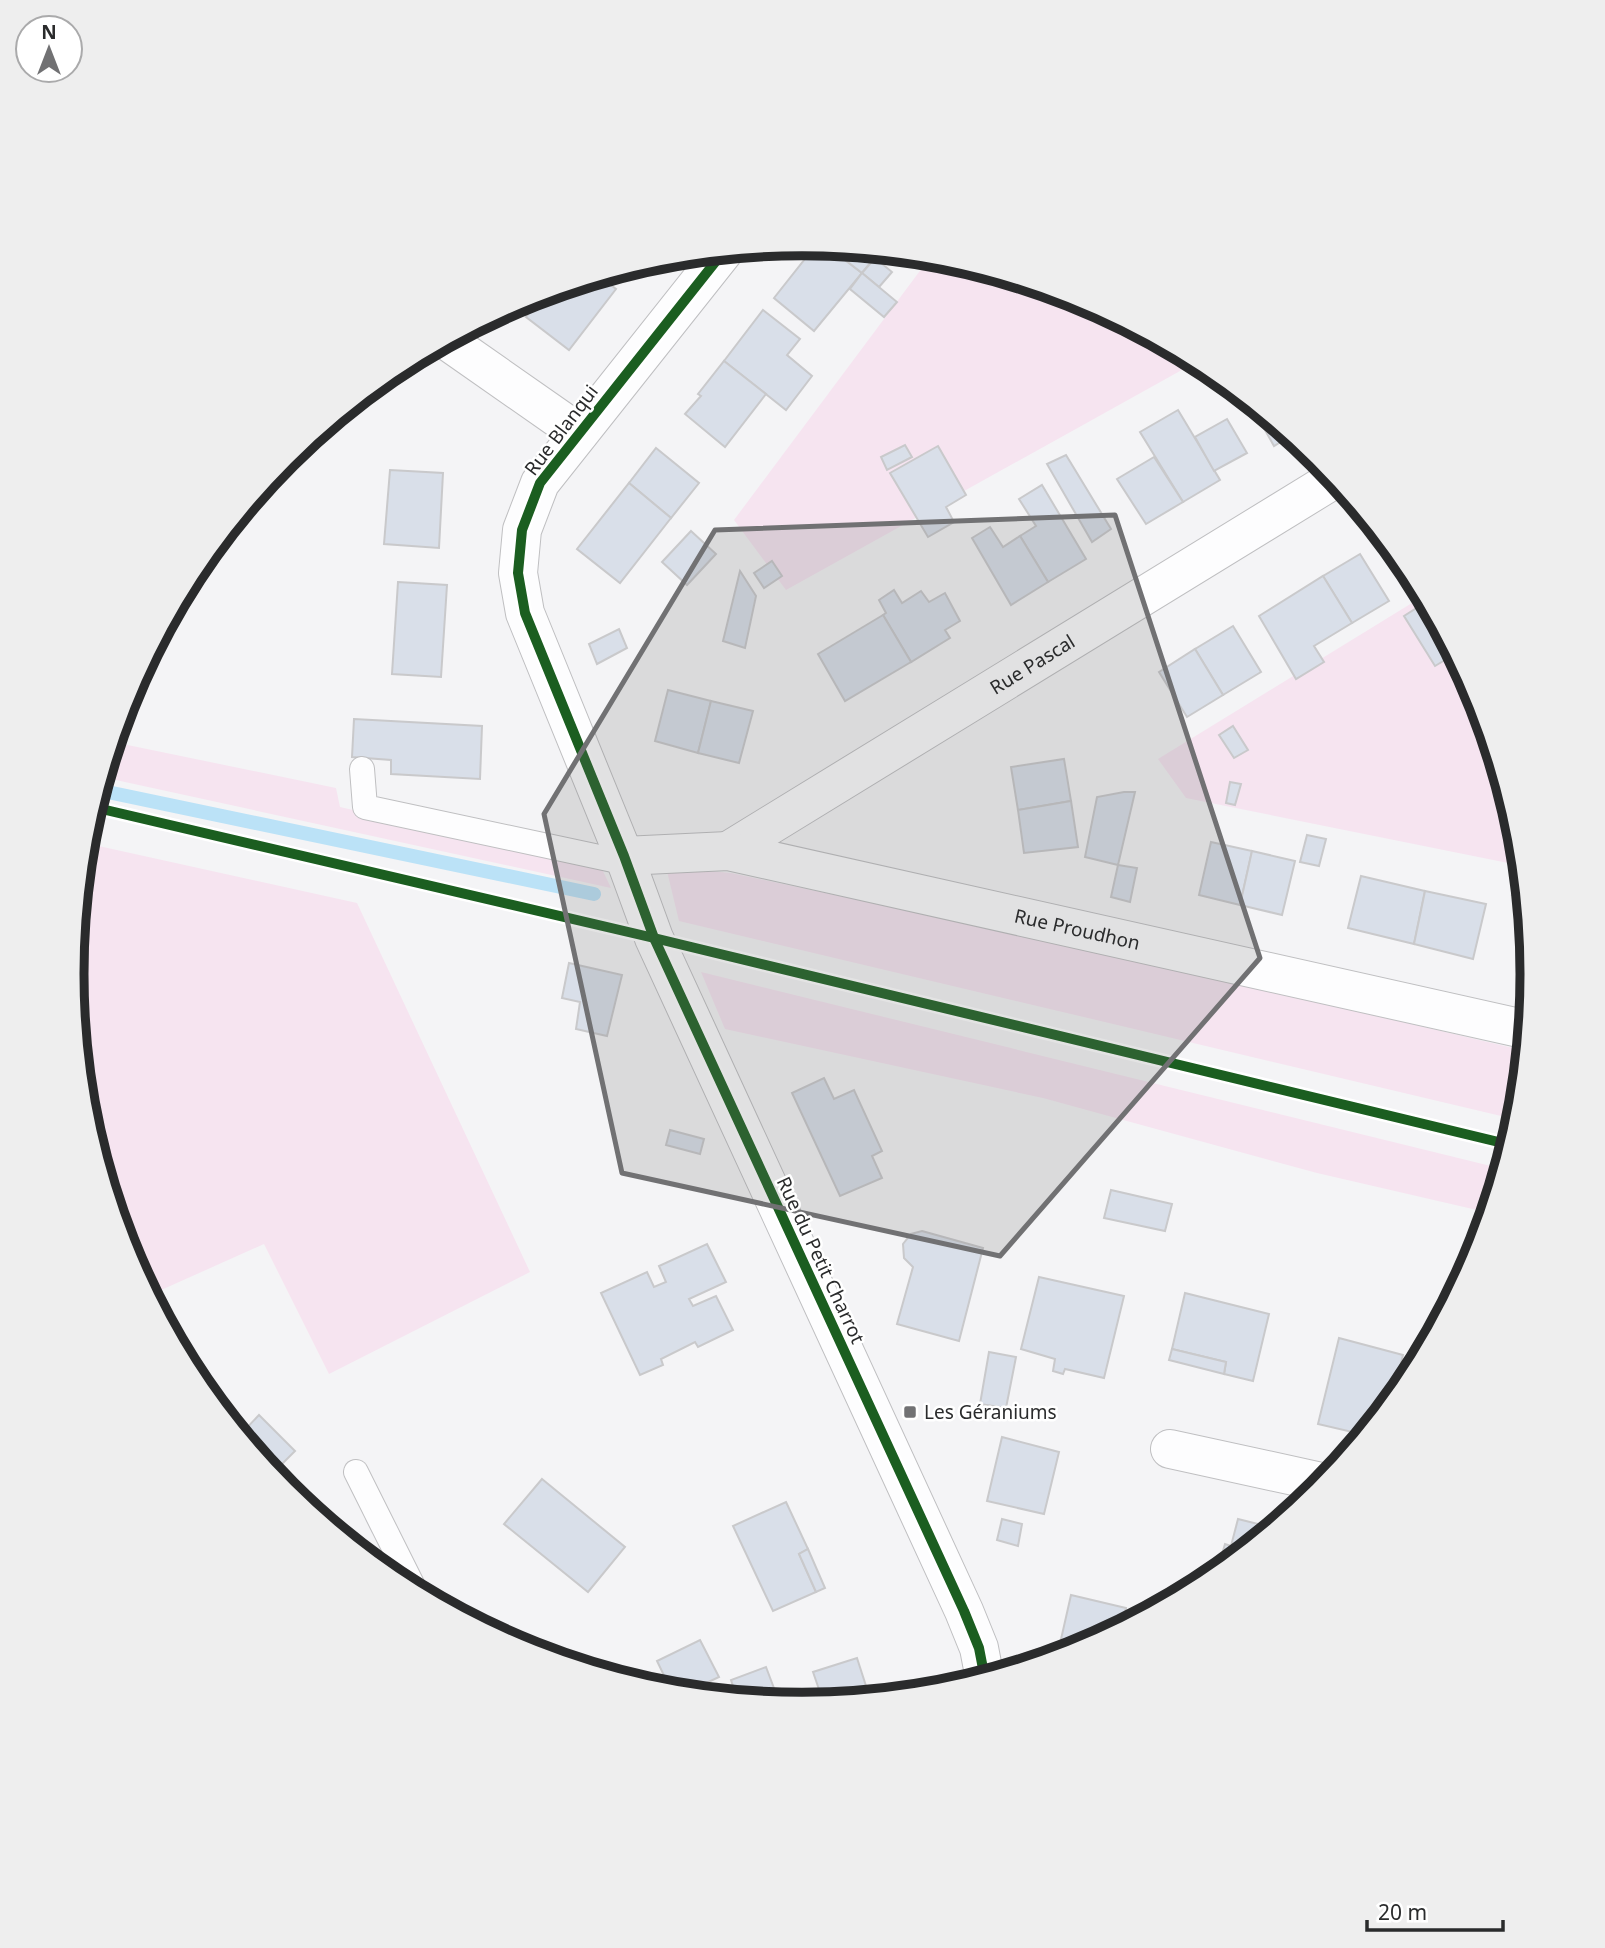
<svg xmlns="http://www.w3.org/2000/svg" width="1605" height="1948" viewBox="0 0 1605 1948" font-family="'Noto Sans',sans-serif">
	<rect width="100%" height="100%" fill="#f4f4f6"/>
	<g fill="#f6e4f0">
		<path d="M 931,256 L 945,257 L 1083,299 L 1198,361 L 786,590 L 734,520 Z"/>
		<path d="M 1425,595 L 1478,695 L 1519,832 L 1523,866 L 1186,798 L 1158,759 Z"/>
		<path d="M 113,742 L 336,788 L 340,807 L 601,867 L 611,888 L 102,777 Z"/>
		<path d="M 85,843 L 357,903 L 530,1272 L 329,1374 L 264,1244 L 150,1295 C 98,1198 77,1085 72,976 C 70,933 80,886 85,843 Z"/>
		<path d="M 666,867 L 731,873 L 1131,958 L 1526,1051 L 1519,1117 L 1518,1120 L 679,921 Z"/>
		<path d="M 701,972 L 1503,1169 L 1490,1213 L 1317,1173 L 1043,1098 L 725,1029 Z"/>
	</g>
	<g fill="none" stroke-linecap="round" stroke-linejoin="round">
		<path stroke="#bbe2f7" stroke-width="14" d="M 98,790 L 594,894"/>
	</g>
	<g fill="#d9dfe9" stroke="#c9c9cb" stroke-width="2">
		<path d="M 816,245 L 827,246 L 862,273 L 814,331 L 774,298 Z"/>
		<path d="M 827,246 L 880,251 L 862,273 Z"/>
		<path d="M 875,258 L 892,272 L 879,287 L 862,273 Z"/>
		<path d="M 862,273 L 897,302 L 884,317 L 850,289 Z"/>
		<path d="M 599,276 L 616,289 L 569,350 L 526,317 L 545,292 Z"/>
		<path d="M 763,310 L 800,339 L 787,355 L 812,376 L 786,410 L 724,361 Z"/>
		<path d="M 724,361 L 766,394 L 725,447 L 685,414 L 701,396 L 698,394 Z"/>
		<path d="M 1247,398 L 1292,435 L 1274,446 Z"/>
		<path d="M 1178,410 L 1220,480 L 1183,502 L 1140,432 Z"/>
		<path d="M 1227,419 L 1247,453 L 1214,471 L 1195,437 Z"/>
		<path d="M 905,445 L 912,457 L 887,470 L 881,457 Z"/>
		<path d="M 938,446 L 966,495 L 946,507 L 954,522 L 928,537 L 890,473 Z"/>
		<path d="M 656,448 L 699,483 L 671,518 L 629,483 Z"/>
		<path d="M 1066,455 L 1111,529 L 1092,542 L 1047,464 Z"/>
		<path d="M 1154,457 L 1183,502 L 1146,524 L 1117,479 Z"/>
		<path d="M 390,470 L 443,473 L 439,548 L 384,544 Z"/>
		<path d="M 629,483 L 671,518 L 620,583 L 577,549 Z"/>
		<path d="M 1042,485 L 1086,559 L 1048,582 L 1020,536 L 1036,526 L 1019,499 Z"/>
		<path d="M 990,527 L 1003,547 L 1020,536 L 1048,582 L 1011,605 L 972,538 Z"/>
		<path d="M 691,531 L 716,554 L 687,585 L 662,562 Z"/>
		<path d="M 1360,554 L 1389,601 L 1352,623 L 1323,576 Z"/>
		<path d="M 772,561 L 782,576 L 764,588 L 754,573 Z"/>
		<path d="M 740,571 L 756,596 L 745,648 L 723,641 Z"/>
		<path d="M 1323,576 L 1352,623 L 1314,646 L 1324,662 L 1296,679 L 1259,616 Z"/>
		<path d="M 398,582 L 447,585 L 441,677 L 392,674 Z"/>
		<path d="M 894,590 L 902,603 L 921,591 L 929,602 L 945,593 L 960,621 L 945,630 L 950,638 L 911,662 L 883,615 L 886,613 L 879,600 Z"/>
		<path d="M 1423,604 L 1455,654 L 1435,666 L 1404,616 Z"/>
		<path d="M 883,615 L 911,662 L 845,701 L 818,654 Z"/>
		<path d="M 1233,626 L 1261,672 L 1223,695 L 1195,649 Z"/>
		<path d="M 619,629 L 627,648 L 597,664 L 589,644 Z"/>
		<path d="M 1195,649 L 1223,695 L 1187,717 L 1159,672 Z"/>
		<path d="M 668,690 L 711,701 L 698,753 L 655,741 Z"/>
		<path d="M 711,701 L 753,711 L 739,763 L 698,753 Z"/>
		<path d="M 354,719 L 482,726 L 480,779 L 391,774 L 391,760 L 352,757 Z"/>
		<path d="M 1233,726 L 1248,750 L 1234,758 L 1219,735 Z"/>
		<path d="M 1064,759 L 1071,801 L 1018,810 L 1011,767 Z"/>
		<path d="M 1230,782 L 1241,784 L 1235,805 L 1226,803 Z"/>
		<path d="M 1124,792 L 1135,792 L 1118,865 L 1085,857 L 1097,797 Z"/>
		<path d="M 1071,801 L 1078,847 L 1024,853 L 1018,810 Z"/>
		<path d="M 1307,835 L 1326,839 L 1319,866 L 1300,862 Z"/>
		<path d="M 1211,842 L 1252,851 L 1240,905 L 1199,895 Z"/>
		<path d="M 1252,851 L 1295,861 L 1282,915 L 1240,905 Z"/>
		<path d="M 1521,853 L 1526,899 L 1512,895 Z"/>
		<path d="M 1118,865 L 1137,868 L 1130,902 L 1111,897 Z"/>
		<path d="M 1361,876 L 1425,891 L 1414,944 L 1348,928 Z"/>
		<path d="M 1425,891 L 1486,904 L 1473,959 L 1414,944 Z"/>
		<path d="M 569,963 L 622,975 L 607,1036 L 576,1029 L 580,1002 L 562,998 Z"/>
		<path d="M 824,1078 L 834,1099 L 854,1090 L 882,1151 L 872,1156 L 882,1178 L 840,1196 L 792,1093 Z"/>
		<path d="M 670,1130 L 704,1139 L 700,1154 L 666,1145 Z"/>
		<path d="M 1111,1190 L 1172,1204 L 1165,1231 L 1104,1218 Z"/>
		<path d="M 922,1231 L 983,1248 L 959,1341 L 897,1324 L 913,1267 L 904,1258 L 903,1244 L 911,1234 Z"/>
		<path d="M 707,1244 L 726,1282 L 689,1299 L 693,1306 L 716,1296 L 733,1330 L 698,1347 L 695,1342 L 661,1359 L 663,1365 L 640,1375 L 601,1293 L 647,1272 L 654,1287 L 666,1282 L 659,1266 Z"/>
		<path d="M 1039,1277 L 1124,1296 L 1104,1378 L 1065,1369 L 1063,1374 L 1053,1371 L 1055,1359 L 1021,1349 Z"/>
		<path d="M 1185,1293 L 1269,1314 L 1253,1381 L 1224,1374 L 1226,1362 L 1172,1349 Z"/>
		<path d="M 1339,1338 L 1403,1355 L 1391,1403 L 1365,1435 L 1318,1424 Z"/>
		<path d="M 1172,1349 L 1226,1362 L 1224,1374 L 1169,1360 Z"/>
		<path d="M 989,1352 L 1016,1357 L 1006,1408 L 980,1404 Z"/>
		<path d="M 259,1415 L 295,1451 L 272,1474 L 240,1435 Z"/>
		<path d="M 1002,1437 L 1059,1452 L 1044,1514 L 987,1501 Z"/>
		<path d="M 542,1479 L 625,1547 L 588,1592 L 504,1524 Z"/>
		<path d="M 786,1502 L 808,1549 L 799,1554 L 816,1592 L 773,1611 L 733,1526 Z"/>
		<path d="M 1002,1519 L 1022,1524 L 1018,1546 L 997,1540 Z"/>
		<path d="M 1238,1519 L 1274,1528 L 1227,1566 L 1228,1561 L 1221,1558 L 1225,1544 L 1231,1546 Z"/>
		<path d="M 808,1549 L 825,1588 L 816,1592 L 799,1554 Z"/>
		<path d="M 1071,1595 L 1126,1608 L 1121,1628 L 1082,1649 L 1057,1657 Z"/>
		<path d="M 700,1640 L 719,1677 L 685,1693 L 672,1692 L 657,1661 Z"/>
		<path d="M 857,1658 L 866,1686 L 858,1689 L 862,1699 L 812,1704 L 823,1701 L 813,1672 Z"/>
		<path d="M 766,1667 L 775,1691 L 751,1700 L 737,1698 L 731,1680 Z"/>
		<path d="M 775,1691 L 779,1702 L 751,1700 Z"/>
	</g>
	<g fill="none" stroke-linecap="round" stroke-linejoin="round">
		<defs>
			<g id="service">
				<path d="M 362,769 L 365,807 L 627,863"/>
				<path d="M 356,1472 L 416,1592"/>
			</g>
			<g id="minor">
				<path d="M 724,251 L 540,483 L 522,530 L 518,573 L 525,613 L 624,856 L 654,938 L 964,1611 L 979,1648 L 985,1679"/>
				<path d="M 446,340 L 579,433"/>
				<path id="s1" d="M 728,851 L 1336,478"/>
				<path id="s2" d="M 624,856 L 728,851 L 1528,1030"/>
				<path d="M 1170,1449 L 1326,1483"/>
			</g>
		</defs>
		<use href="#service" stroke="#bfbfc1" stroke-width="26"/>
		<use href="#minor" stroke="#bfbfc1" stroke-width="40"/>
		<use href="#service" stroke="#fdfdfe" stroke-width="24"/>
		<use href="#minor" stroke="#fdfdfe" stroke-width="38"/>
		<defs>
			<g id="cycleway">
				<path d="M 724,251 L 540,483 L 522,530 L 518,573 L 525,613 L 624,856 L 654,938 L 964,1611 L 979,1648 L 985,1679"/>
				<path d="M 93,807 L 654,938 L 1511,1145"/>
			</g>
		</defs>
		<use href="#cycleway" stroke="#fff" stroke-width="15"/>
		<use href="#cycleway" stroke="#1b5e20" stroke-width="10"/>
	</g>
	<path fill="#717173" fill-opacity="0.2" stroke="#717173" stroke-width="5" stroke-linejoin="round" d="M 1115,515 L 1260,958 L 1000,1256 L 622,1173 L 544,814 L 715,530 Z"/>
	<rect fill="#717173" stroke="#fff" stroke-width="2.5" x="903" y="1405" width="14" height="14" rx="3.5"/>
	<g text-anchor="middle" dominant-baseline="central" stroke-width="5" stroke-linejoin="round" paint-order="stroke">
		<g font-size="19" fill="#2a2b2c" stroke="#fff">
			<text transform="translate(561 430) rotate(-53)">Rue Blanqui</text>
			<text stroke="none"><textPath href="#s1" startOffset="357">Rue Pascal</textPath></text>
			<text stroke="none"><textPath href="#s2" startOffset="462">Rue Proudhon</textPath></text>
			<text transform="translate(821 1260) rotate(65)">Rue du Petit Charrot</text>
		</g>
		<g font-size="19" fill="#2a2b2c" stroke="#fff" text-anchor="start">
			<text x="924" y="1412">Les Géraniums</text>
		</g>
	</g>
	<path d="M0 0H1605V1948H0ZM84 974a718 718 0 1 1 1436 0a718 718 0 1 1-1436 0Z" fill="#eee" fill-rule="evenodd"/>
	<path fill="none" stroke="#2a2b2c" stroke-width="9" d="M84 974a718 718 0 1 1 1436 0a718 718 0 1 1-1436 0Z"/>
	<g transform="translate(49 49)"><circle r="33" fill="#ffffff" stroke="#aaaaab" stroke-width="2"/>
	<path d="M0-5L12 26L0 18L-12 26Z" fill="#717173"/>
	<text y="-10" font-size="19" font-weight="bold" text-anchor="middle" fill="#2a2b2c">N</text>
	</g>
	<path d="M1367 1920v10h136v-10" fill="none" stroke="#2a2b2c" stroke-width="3.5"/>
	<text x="1378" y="1920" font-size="21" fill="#2a2b2c" stroke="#ffffff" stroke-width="5" paint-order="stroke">20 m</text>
</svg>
